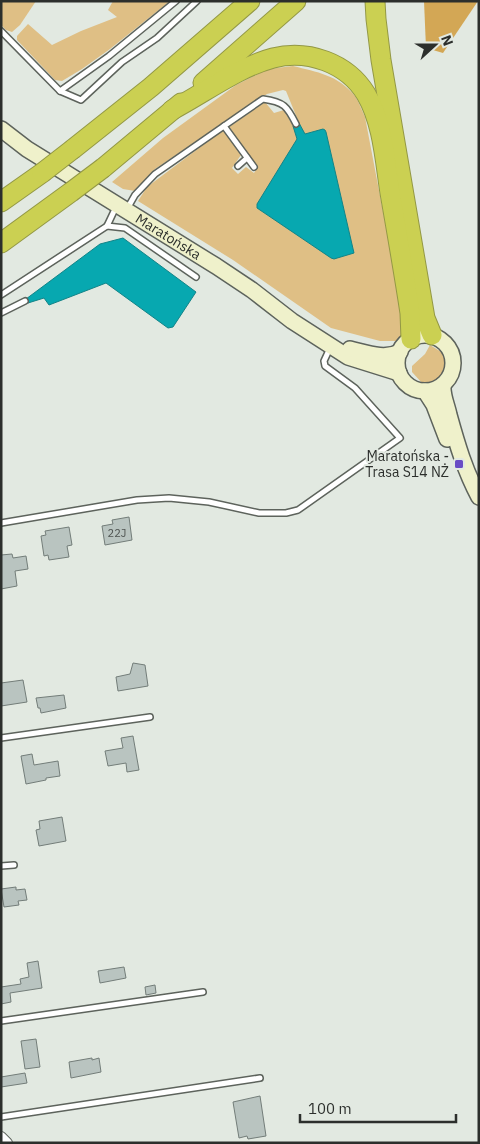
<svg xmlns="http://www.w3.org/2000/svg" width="480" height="1144" viewBox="0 0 480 1144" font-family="'IBM Plex Sans',sans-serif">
	<rect width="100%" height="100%" fill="#e2e9e1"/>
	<g fill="#dfbf85">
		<path d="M 1,1 L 36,1 L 20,25 L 12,32 L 6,30 L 1,25 Z"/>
		<path d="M 113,1 L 170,1 L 110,49 L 82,69 L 62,81 L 55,80 L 17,40 L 17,36 L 28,24 L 52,45 L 81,31 L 117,17 L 108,10 Z"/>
		<path d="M 293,66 C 317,72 338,75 355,96 C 359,102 362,111 365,117 L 405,327 L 399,341 L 380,341 L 331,328 L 233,260 L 138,201 L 147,187 L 223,130 L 241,155 L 232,168 L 238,174 L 246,167 L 254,173 L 257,168 L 229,127 L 265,102 L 274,113 L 284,110 L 293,126 L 299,123 L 286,91 L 283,90 L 267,94 L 155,169 L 135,191 L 123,189 L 112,182 L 163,138 L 236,85 L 268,69 Z"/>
		<path d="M 430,345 L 443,353 C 448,373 444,381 422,383 L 412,372 L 412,366 L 425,354 Z"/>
	</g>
	<path fill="#d3a755" d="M 424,1 L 478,1 L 443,53 L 426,48 Z"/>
	<g fill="#07a8b0" stroke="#128488">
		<path d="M 299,123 L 305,134 L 323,129 L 325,130 L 326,132 L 354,253 L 334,259 L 331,258 L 257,208 L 257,204 L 297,139 L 293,126 Z"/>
		<path d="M 123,238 L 196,292 L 173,327 L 168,328 L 106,283 L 49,305 L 44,298 L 28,303 L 26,299 L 100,244 Z"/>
	</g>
	<g fill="#b9c4c0" stroke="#737d79">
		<path d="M 129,517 L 132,540 L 105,545 L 102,526 L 113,524 L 112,520 Z"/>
		<path d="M 69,527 L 72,545 L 67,546 L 69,557 L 49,560 L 48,555 L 44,556 L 41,536 L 46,535 L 45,531 Z"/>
		<path d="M 12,554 L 13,558 L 26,556 L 28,569 L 15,571 L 17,586 L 1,589 L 1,555 Z"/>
		<path d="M 133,663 L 145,665 L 148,686 L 118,691 L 116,677 L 130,674 Z"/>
		<path d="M 23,680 L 27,702 L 1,706 L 1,683 Z"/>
		<path d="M 64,695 L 66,708 L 41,713 L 40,708 L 38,708 L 36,698 Z"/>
		<path d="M 133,736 L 139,770 L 127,772 L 126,763 L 108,766 L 105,751 L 123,748 L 121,738 Z"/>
		<path d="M 32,754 L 34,765 L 58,761 L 60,776 L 46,778 L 46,780 L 26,784 L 21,756 Z"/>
		<path d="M 62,817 L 66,841 L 39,846 L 36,830 L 40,829 L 39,821 Z"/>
		<path d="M 16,887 L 16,890 L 25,889 L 27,900 L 18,901 L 19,905 L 4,907 L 1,889 Z"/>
		<path d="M 38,961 L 42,988 L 10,993 L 11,1002 L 1,1004 L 1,987 L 21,984 L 20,979 L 29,977 L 27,963 Z"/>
		<path d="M 124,967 L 126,978 L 100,983 L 98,971 Z"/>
		<path d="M 155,985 L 156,993 L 146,995 L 145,987 Z"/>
		<path d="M 36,1039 L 40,1067 L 25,1069 L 21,1041 Z"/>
		<path d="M 92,1058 L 92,1060 L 99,1058 L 101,1072 L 71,1078 L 69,1062 Z"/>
		<path d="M 25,1073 L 27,1083 L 1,1087 L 1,1077 Z"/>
		<path d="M 260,1096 L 266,1136 L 248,1139 L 247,1136 L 239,1138 L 233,1102 Z"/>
	</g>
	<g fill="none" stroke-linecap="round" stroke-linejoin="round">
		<defs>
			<g id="service">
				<path d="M 1,31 L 60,91 L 81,100 L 122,62 L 157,38 L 197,1"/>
				<path d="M 60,91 L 109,56 L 176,1"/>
				<path d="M 238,166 L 247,158"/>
				<path d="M 254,167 L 224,126 L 263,99 C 284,102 287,106 296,124"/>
				<path d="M 127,209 L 135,195 L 155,174 L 224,126"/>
				<path d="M 107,226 L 125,228 L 196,277"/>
				<path d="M 1,295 L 107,226 L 116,207"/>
				<path d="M 1,313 L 25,301"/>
				<path d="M 1,523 L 137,500 L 169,498 L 209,502 L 259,513 L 286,513 L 298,510 L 400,438 L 355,388 L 325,366 L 324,361 L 330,348"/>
				<path d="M 1,738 L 150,717"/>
				<path d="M 1,866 L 14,865"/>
				<path d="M 1,1021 L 203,992"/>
				<path d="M 1,1117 L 260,1078"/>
			</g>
			<path id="minor" d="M 1,1137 L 7,1143"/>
			<g id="secondary">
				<path id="s1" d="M 1,129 L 27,149 L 216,266 L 252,290 L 292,321 L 348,357 L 399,373"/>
				<circle cx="425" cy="363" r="28"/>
				<path d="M 350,349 C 367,353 384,360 400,352"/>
				<path d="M 443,385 C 442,395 447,405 449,415 C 457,444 465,471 479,497"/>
				<path d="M 425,391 L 434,405 L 447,439"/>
			</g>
			<g id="motorway">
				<path d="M 375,1 L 376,19 L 381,60 L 425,318 L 432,335"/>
				<path d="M 203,83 L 296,1"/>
				<path d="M 172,110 C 204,93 239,67 273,58 C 308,49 347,63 366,94 C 383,123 385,161 390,193 C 397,233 404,273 410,313 L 411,339"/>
				<path d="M 73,149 L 151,87 L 250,1"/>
				<path d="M 103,168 L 181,103"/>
				<path d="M 1,202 L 42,173"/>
				<path d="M 1,243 L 71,192"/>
			</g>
		</defs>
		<use href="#service" stroke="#5d635c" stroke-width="8"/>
		<use href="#minor" stroke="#5d635c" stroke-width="12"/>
		<use href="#secondary" stroke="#5d635c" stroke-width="18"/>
		<use href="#motorway" stroke="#939845" stroke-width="21"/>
		<use href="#service" stroke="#fff" stroke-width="5"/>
		<use href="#minor" stroke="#fff" stroke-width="10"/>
		<use href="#secondary" stroke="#eff1cb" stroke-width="15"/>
		<use href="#motorway" stroke="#cbd052" stroke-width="19"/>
		<defs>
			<g id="motorway-bridge">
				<path d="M 42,173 L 73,149"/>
				<path d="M 71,192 L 103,168"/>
			</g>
		</defs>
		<use href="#motorway-bridge" stroke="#939845" stroke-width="21" stroke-linecap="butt"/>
		<use href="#motorway-bridge" stroke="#cbd052" stroke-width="19"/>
	</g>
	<rect fill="#694cc5" stroke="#e2e9e1" stroke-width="2" x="454" y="459" width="10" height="10" rx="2.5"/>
	<g text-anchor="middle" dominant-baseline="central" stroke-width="4" stroke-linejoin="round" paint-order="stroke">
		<g font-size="11" fill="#4f5451">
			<text x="117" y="533">22J</text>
		</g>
		<g font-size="14" fill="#2c2f2c" stroke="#e2e9e1">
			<text stroke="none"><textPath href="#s1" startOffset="199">Maratońska</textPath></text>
		</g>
		<g font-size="14" fill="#2c2f2c" stroke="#e2e9e1" text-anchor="end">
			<text x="449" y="456">Maratońska -<tspan x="449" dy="16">Trasa S14 NŻ</tspan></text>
		</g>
	</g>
	<rect width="480" height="1144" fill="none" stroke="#2c2f2c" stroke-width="5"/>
	<g transform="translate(435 45) rotate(69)" stroke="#e2e9e1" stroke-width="4" paint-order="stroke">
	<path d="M0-4L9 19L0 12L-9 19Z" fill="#2c2f2c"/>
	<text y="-8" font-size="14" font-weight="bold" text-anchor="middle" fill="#2c2f2c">N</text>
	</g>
	<path d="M300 1114v8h156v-8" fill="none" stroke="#2c2f2c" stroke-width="2.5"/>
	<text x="308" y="1114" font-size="15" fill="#2c2f2c" stroke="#e2e9e1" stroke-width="4" paint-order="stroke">100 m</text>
</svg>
